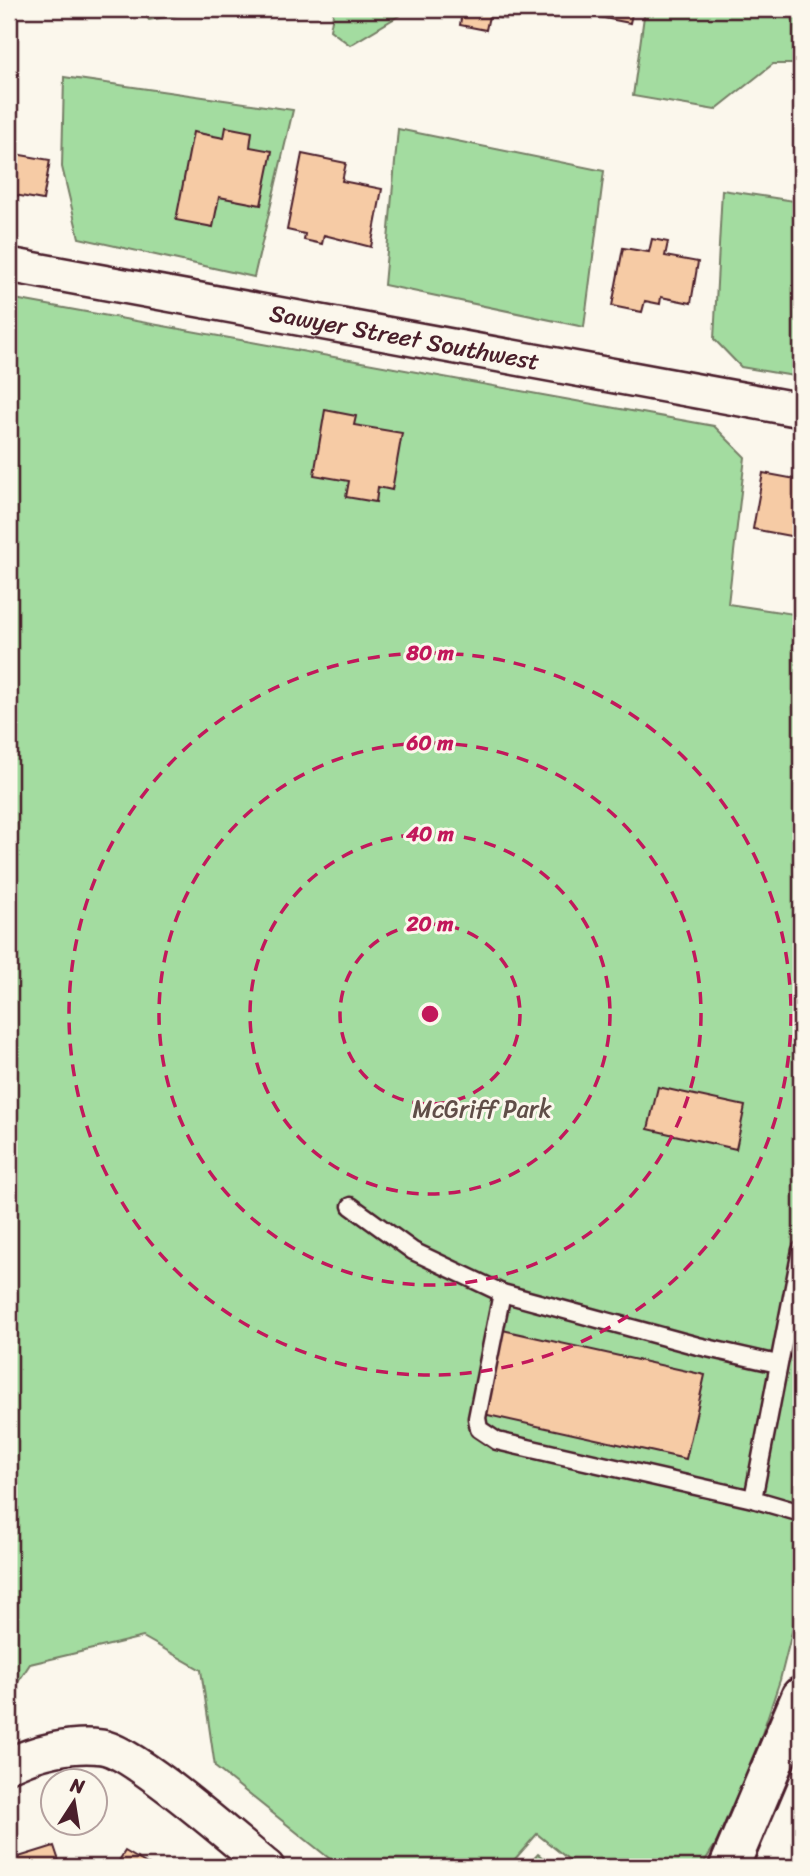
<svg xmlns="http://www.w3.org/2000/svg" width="810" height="1876" viewBox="0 0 810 1876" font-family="Sriracha,sans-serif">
	<rect width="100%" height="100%" fill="#fbf7ec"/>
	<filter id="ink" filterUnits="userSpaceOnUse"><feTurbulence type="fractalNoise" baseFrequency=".0143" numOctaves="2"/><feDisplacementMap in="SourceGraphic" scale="14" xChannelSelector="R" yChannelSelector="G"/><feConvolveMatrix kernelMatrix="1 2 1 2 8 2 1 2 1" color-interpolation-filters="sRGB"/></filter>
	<g filter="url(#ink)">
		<g fill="#a3dca0" stroke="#767e66" stroke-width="2">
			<path d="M 141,9 L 212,9 L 149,20 Z"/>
			<path d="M 334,9 L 410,9 L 350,45 L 330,30 Z"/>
			<path d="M 645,9 L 801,9 L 801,64 L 773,64 L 715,110 L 633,96 Z"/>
			<path d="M 64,77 L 293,110 L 254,277 L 79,238 L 62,167 Z"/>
			<path d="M 398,129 L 604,171 L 584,327 L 384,285 Z"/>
			<path d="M 722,190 L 801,202 L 801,328 L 794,376 L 741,367 L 714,339 Z"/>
			<path d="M 9,298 L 714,426 L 745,457 L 728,604 L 801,615 L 801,1596 L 780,1680 L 736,1812 L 701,1867 L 578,1867 L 537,1834 L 508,1867 L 340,1867 L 215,1767 L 201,1670 L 143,1637 L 30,1664 L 9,1696 Z"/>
			<path d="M 538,1854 L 555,1867 L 526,1867 Z"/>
		</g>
		<g fill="#f6cba5" stroke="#4a1f2b" stroke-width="2">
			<path d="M 443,9 L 509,9 L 507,19 L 489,16 L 486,30 L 460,25 L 462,12 Z"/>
			<path d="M 558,9 L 633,9 L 630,23 Z"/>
			<path d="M 226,127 L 252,132 L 250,147 L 272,151 L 261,205 L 219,197 L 213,227 L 176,220 L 193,132 L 224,138 Z"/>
			<path d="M 9,153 L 50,160 L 43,200 L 9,194 Z"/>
			<path d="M 302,154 L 346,163 L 342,181 L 382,189 L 371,247 L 324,235 L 322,244 L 304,240 L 305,234 L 287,230 Z"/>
			<path d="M 652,239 L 668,242 L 665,256 L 698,262 L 691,303 L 661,297 L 660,304 L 645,301 L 642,312 L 612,306 L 623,248 L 649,252 Z"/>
			<path d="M 325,410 L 356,416 L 354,425 L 402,433 L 392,490 L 378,487 L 376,502 L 346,497 L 349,481 L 314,475 Z"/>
			<path d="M 763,473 L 801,480 L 801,538 L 753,529 Z"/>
			<path d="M 658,1087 L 745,1106 L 736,1149 L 648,1129 Z"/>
			<path d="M 498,1329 L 705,1375 L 686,1459 L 479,1413 Z"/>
			<path d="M 54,1846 L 61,1867 L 9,1867 L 9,1860 Z"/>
			<path d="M 125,1851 L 152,1867 L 115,1867 Z"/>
		</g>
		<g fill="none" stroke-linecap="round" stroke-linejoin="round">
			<defs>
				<g id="lane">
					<path d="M 351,1206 L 413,1251 L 502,1293"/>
					<path d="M 801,1250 L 753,1499 L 801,1513"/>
					<path d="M 753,1499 L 497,1441 L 479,1429 L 477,1418 L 502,1293 L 698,1346 L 778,1364"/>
				</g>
				<g id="street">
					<path id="s1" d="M 9,265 L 801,410"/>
					<path d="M 9,1765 C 36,1752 71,1743 102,1747 C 134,1751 237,1843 267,1867"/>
				</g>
				<path id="secondary" d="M 729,1867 L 801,1697"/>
			</defs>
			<use href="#lane" stroke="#4a1f2b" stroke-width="21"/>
			<use href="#street" stroke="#4a1f2b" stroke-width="38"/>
			<use href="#secondary" stroke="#4a1f2b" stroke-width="44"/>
			<use href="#lane" stroke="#fbf7ec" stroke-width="16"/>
			<use href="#street" stroke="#fbf7ec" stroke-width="33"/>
			<use href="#secondary" stroke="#fbf7ec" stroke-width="38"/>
		</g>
	</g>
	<g fill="none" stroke="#c2185b" stroke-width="3.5" stroke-dasharray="12 9">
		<circle cx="430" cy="1014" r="90"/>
		<circle cx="430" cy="1014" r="180"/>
		<circle cx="430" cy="1014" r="271"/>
		<circle cx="430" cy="1014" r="361"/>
	</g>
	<g text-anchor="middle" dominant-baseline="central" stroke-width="6" stroke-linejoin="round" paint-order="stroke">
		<g font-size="24" fill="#4a1f2b" stroke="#fbf7ec">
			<text stroke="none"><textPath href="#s1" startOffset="402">Sawyer Street Southwest</textPath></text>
		</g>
		<g font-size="24" fill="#604e48" stroke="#fbf7ec">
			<text x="482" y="1109">McGriff Park</text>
		</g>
	</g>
	<circle cx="430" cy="1014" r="10" fill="#c2185b" stroke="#fbf7ec" stroke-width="3.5"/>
	<g font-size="21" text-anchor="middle" font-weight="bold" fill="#c2185b" stroke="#fbf7ec" stroke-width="6" stroke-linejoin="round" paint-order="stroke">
		<text x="430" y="660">80 m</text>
		<text x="430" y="750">60 m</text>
		<text x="430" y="841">40 m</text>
		<text x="430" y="931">20 m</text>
	</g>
	<rect width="810" height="1876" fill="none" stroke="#fbf7ec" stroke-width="35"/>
	<rect x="18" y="18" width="775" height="1841" fill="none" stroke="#4a1f2b" stroke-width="2.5" filter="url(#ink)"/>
	<g transform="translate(74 1802) rotate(12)"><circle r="33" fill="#fbf7ec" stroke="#b4a19f" stroke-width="2"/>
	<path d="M0-5L12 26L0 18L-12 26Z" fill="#4a1f2b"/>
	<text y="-10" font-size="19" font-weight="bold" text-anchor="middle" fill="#4a1f2b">N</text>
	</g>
</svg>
